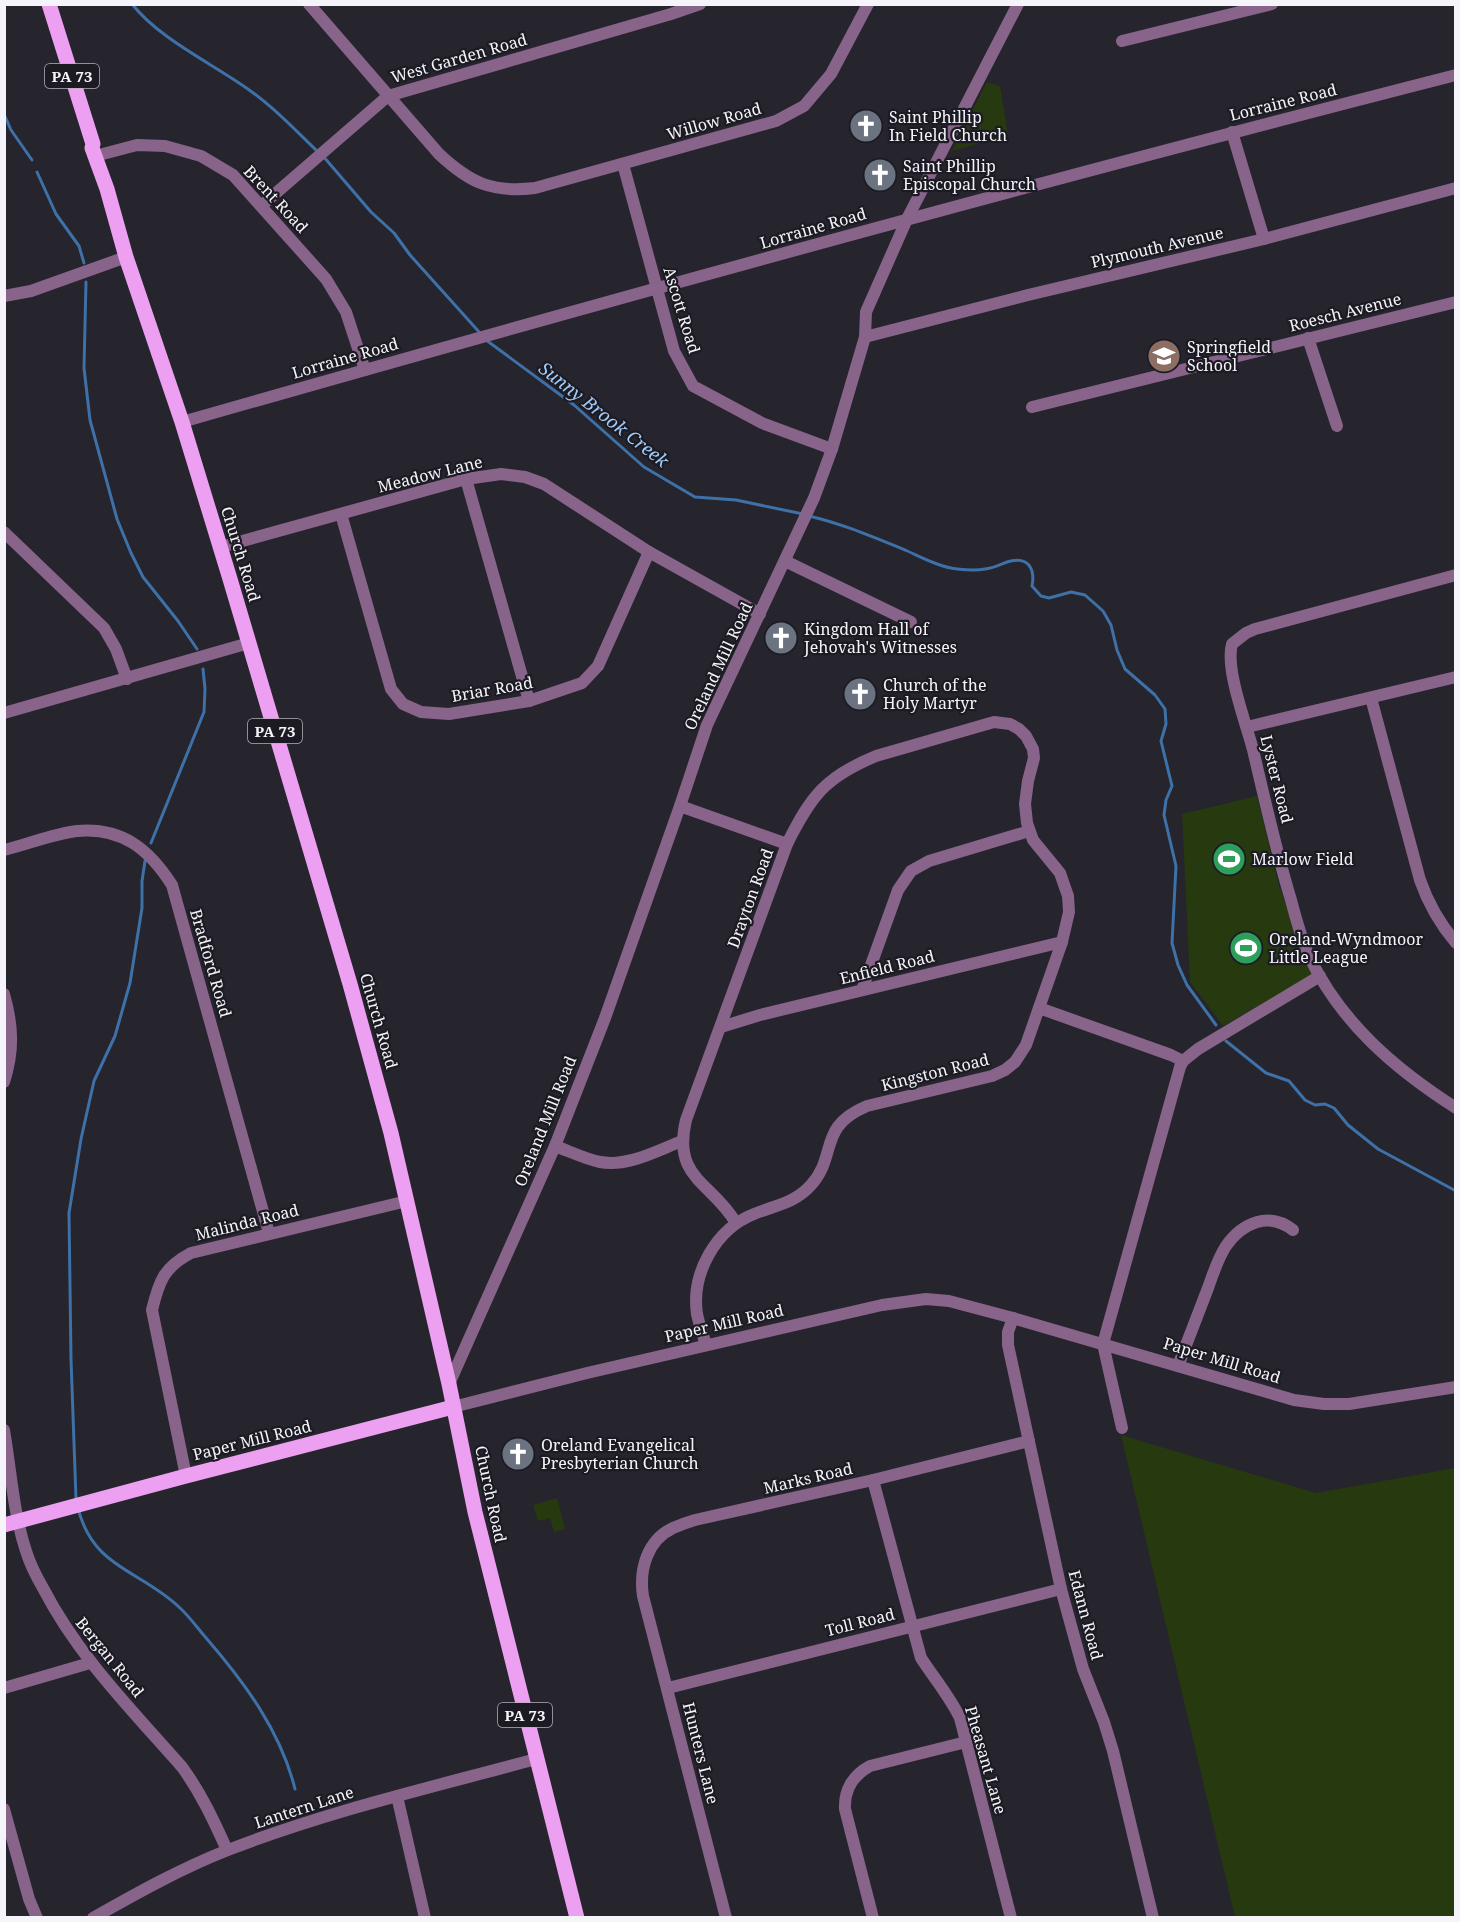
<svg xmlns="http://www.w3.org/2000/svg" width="1460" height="1922" viewBox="0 0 1460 1922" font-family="'Noto Serif',serif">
	<rect width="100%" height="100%" fill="#26242d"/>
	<g fill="#26390f">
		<path d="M 987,82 L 1000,86 L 1008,135 L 952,151 Z"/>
		<path d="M 1257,796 L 1279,886 L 1313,975 L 1223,1026 L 1190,982 L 1182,814 Z"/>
		<path d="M 1121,1435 L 1316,1493 L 1455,1468 L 1455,1917 L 1235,1917 Z"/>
		<path d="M 557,1498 L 565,1529 L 554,1532 L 550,1518 L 538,1521 L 533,1505 Z"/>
	</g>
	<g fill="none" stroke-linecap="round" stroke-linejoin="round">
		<g stroke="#3d71a8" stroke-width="3">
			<path d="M 132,4 C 158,37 205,60 239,83 C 270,103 292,127 318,152"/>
			<path d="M 4,114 L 11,130 L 32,160"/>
			<path d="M 323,156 L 371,212 L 394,233 L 410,255 L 480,333"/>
			<path d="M 37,172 L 56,214 L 79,246 L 84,263"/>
			<path d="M 86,282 L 84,368 L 90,420 L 117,519 L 131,553 L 143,577 L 178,621 L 197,649"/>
			<path d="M 486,340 L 574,405 L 644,467 L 695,497 L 736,500 L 803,514"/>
			<path d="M 809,516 C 843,524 873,537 905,550 C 921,557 939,567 957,569 C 966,570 976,571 985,569 C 995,568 1002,563 1011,561 C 1030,557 1035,571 1032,586 L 1041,596 L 1049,598 L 1071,592 L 1085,595 L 1103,611 L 1111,625 L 1117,650 L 1125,669 L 1155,695 L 1165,709 L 1166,724 L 1161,741 L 1172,786 L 1166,800 L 1164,815 L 1176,866 L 1172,943 L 1178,965 L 1187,985 L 1216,1025"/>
			<path d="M 151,843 L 204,712 L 205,689 L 203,669"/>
			<path d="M 1226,1041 L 1266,1073 L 1289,1081 L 1305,1100 L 1315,1105 L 1325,1104 L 1334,1108 L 1348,1125 L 1378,1149 L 1456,1191"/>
			<path d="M 76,1499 L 71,1359 L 69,1213 L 81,1139 L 94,1081 L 115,1036 L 130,983 L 142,908 L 142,881 L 145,861"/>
			<path d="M 78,1508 C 93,1569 141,1570 180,1608 C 190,1617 198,1629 207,1639 C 245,1683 281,1732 295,1789"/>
		</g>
		<g stroke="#88638a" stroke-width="12">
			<path d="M 309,4 L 439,154 C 470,183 492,193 535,188 L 776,121 L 804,106 L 831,74 L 868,4"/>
			<path d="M 1122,41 L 1272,4"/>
			<path d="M 1232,132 L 1264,239"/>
			<path d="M 95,156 L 137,145 L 165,146 L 201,156 L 233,175 L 326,279 L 346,312 L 365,370"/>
			<path d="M 623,164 L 674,351 L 693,386 L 762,423 L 832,449"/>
			<path d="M 261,206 L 388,96 L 671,14 L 700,4"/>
			<path d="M 4,296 L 31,291 L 126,257"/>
			<path d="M 865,337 L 1028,295 L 1264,239 L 1456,188"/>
			<path d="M 1308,338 L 1337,426"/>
			<path d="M 1032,407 L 1456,302"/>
			<path d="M 182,422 C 605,301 1029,184 1456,75"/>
			<path d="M 466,479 L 529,701"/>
			<path d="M 341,514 L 391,689 L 403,704 L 421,712 L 449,714 L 529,701 L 582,683 L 598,666 L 649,552"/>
			<path d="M 4,532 L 104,628 L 116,649 L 127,679"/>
			<path d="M 221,547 L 466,479 L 501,474 L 525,477 L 544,484 L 649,552 L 760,614"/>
			<path d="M 785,561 L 911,622"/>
			<path d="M 1456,575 L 1255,629 L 1246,633 L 1232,644 C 1225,669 1246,723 1253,750 C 1265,800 1276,851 1291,900 C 1296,919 1301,938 1309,956 C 1341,1023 1395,1069 1456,1108"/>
			<path d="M 1371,698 L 1420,880 C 1428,903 1440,924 1456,943"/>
			<path d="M 4,713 L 249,643"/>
			<path d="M 1247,727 L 1456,677"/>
			<path d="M 680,806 L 787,844"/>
			<path d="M 4,850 C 25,845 56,833 77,831 C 122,827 149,849 172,885 L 269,1233"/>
			<path d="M 862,990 L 898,890 L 911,871 L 929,861 L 1029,831"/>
			<path d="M 4,994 C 13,1026 14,1051 4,1082"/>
			<path d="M 1039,1008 L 1171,1055 L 1183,1061"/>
			<path d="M 721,1027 L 760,1015 L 1062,942"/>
			<path d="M 555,1146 C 569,1151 585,1159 600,1162 C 628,1167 656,1151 682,1141"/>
			<path d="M 1013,1318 L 1008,1332 L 1008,1345 L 1061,1589 L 1083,1669 L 1104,1722 L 1113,1751 L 1153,1918"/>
			<path d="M 706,1345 C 703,1335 699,1324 697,1314 C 691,1273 716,1229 754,1214 C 776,1205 795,1203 811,1185 C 838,1155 817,1127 867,1106 L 992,1076 L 1005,1070 L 1015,1062 L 1026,1045 L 1062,942 L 1069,912 L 1068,896 L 1060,873 L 1033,840 L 1027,823 L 1025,804 L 1028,781 L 1034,758 L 1033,749 L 1026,736 L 1019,729 L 1010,724 L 994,722 L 876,756 C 825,777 811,796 787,844 L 686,1120 C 672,1179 712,1182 736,1223"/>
			<path d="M 1178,1366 C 1188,1340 1198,1314 1208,1288 C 1213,1274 1218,1258 1226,1246 C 1242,1223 1269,1211 1293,1230"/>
			<path d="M 449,1384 L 555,1146 L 605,1018 L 680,806 L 707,725 L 814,498 L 832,449 L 865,337 L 866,312 L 907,219 L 1018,4"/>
			<path d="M 453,1407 L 587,1373 L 882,1305 L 926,1299 L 949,1301 L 1013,1318 L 1294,1400 L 1324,1404 L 1349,1404 L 1456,1387"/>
			<path d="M 1122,1428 L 1103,1344 L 1180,1067 L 1183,1061 L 1198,1049 L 1320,976"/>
			<path d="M 4,1430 C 11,1470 13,1512 26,1551 C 30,1564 36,1576 43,1588 C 78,1656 132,1710 182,1767 C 201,1793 214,1821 227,1850"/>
			<path d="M 186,1476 L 152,1310 C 159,1281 164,1267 191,1253 L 407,1201"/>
			<path d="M 873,1480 L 921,1658 C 934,1678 950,1697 960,1718 L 1011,1918"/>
			<path d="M 4,1688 L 90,1663"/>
			<path d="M 668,1688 L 1061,1589"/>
			<path d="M 397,1796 L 425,1918"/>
			<path d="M 4,1809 L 29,1899 L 37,1918"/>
			<path d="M 93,1918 C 137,1893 182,1868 228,1850 C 328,1811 433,1787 536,1759"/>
			<path d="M 726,1918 L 643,1596 C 639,1570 647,1540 673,1528 C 680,1525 688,1522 695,1520 L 873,1480 L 1029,1441"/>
			<path d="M 873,1918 L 845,1809 C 844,1790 853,1775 870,1766 L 966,1742"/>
		</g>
		<g stroke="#eda0f1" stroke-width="15">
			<path d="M 49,4 L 93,144 L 92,148 L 107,189 L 126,257 L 182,422 L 230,579 L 350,984 L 391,1133 L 449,1384 L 475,1512 L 577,1918"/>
			<path d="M 4,1525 L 186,1476 L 453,1407"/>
		</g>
	</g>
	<defs>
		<symbol id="church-disc" viewBox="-11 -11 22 22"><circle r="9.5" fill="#6b7280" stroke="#1c1b23"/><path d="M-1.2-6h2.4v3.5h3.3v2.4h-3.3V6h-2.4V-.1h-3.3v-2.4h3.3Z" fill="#fff"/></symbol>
		<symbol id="school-disc" viewBox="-11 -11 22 22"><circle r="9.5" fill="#8d6e63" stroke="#1c1b23"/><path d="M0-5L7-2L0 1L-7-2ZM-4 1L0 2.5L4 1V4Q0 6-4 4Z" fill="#fff"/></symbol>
		<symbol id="stadium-disc" viewBox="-11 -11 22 22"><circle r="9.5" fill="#2e9e5b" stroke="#1c1b23"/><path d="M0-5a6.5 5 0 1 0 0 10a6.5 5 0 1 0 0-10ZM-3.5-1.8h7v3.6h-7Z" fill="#fff"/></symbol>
	</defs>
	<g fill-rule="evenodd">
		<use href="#church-disc" x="847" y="107" width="38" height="38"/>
		<use href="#church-disc" x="861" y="156" width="38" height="38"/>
		<use href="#school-disc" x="1145" y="337" width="38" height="38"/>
		<use href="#church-disc" x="762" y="619" width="38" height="38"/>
		<use href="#church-disc" x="841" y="675" width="38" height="38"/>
		<use href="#stadium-disc" x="1210" y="840" width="38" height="38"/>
		<use href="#stadium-disc" x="1227" y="929" width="38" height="38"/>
		<use href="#church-disc" x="499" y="1435" width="38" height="38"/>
	</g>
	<g text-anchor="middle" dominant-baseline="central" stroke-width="4.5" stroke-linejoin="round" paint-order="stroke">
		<g fill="#1c1b23" stroke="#b4b3ba" stroke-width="1.5">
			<rect x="45" y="64" width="54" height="24" rx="4.5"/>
			<rect x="248" y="719" width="54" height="24" rx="4.5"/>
			<rect x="498" y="1703" width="54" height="24" rx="4.5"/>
		</g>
		<g font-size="15" font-weight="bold" fill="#f5f4fa">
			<text x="72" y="76">PA 73</text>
			<text x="275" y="731">PA 73</text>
			<text x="525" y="1715">PA 73</text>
		</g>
		<g font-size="16" fill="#f5f4fa" stroke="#1c1b23">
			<text transform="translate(459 58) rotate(-16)">West Garden Road</text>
			<text transform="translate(1283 102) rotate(-14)">Lorraine Road</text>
			<text transform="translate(714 121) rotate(-16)">Willow Road</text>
			<text transform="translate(276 199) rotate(47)">Brent Road</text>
			<text transform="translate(813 228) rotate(-16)">Lorraine Road</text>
			<text transform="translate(1157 247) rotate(-13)">Plymouth Avenue</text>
			<text transform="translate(682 310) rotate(73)">Ascott Road</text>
			<text transform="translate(1345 312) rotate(-14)">Roesch Avenue</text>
			<text transform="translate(345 358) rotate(-16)">Lorraine Road</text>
			<text transform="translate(430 474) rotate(-14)">Meadow Lane</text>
			<text transform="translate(241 554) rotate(73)">Church Road</text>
			<text transform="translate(718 666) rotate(-65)">Oreland Mill Road</text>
			<text transform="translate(492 689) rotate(-10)">Briar Road</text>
			<text transform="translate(1277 779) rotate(76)">Lyster Road</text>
			<text transform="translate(750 898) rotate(-70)">Drayton Road</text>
			<text transform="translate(211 963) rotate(74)">Bradford Road</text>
			<text transform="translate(887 967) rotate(-14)">Enfield Road</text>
			<text transform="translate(379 1021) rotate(74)">Church Road</text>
			<text transform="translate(935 1072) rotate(-14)">Kingston Road</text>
			<text transform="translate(545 1121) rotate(-68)">Oreland Mill Road</text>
			<text transform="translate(247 1222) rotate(-14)">Malinda Road</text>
			<text transform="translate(724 1323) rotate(-13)">Paper Mill Road</text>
			<text transform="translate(1222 1360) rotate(17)">Paper Mill Road</text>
			<text transform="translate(252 1440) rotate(-14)">Paper Mill Road</text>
			<text transform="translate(808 1478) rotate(-13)">Marks Road</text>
			<text transform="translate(491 1494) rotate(78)">Church Road</text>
			<text transform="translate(1086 1615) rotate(75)">Edann Road</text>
			<text transform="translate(860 1622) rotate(-14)">Toll Road</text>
			<text transform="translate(110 1657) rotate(51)">Bergan Road</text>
			<text transform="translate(701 1753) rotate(76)">Hunters Lane</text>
			<text transform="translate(986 1760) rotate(74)">Pheasant Lane</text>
			<text transform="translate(304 1807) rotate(-18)">Lantern Lane</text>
		</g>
		<g font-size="16" fill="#f5f4fa" stroke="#1c1b23" text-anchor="start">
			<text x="889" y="117">Saint Phillip<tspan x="889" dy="18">In Field Church</tspan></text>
			<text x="903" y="166">Saint Phillip<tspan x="903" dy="18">Episcopal Church</tspan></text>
			<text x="1187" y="347">Springfield<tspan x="1187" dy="18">School</tspan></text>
			<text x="804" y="629">Kingdom Hall of<tspan x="804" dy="18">Jehovah's Witnesses</tspan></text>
			<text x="883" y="685">Church of the<tspan x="883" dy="18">Holy Martyr</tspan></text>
			<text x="1252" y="859">Marlow Field</text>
			<text x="1269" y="939">Oreland-Wyndmoor<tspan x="1269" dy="18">Little League</tspan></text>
			<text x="541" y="1445">Oreland Evangelical<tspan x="541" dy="18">Presbyterian Church</tspan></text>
		</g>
		<g font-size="18" font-style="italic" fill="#a1cbf9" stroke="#1c1b23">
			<text transform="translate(604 414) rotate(38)">Sunny Brook Creek</text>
		</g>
	</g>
	<rect width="1460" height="1922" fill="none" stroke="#f5f4fa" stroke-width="12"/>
</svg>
